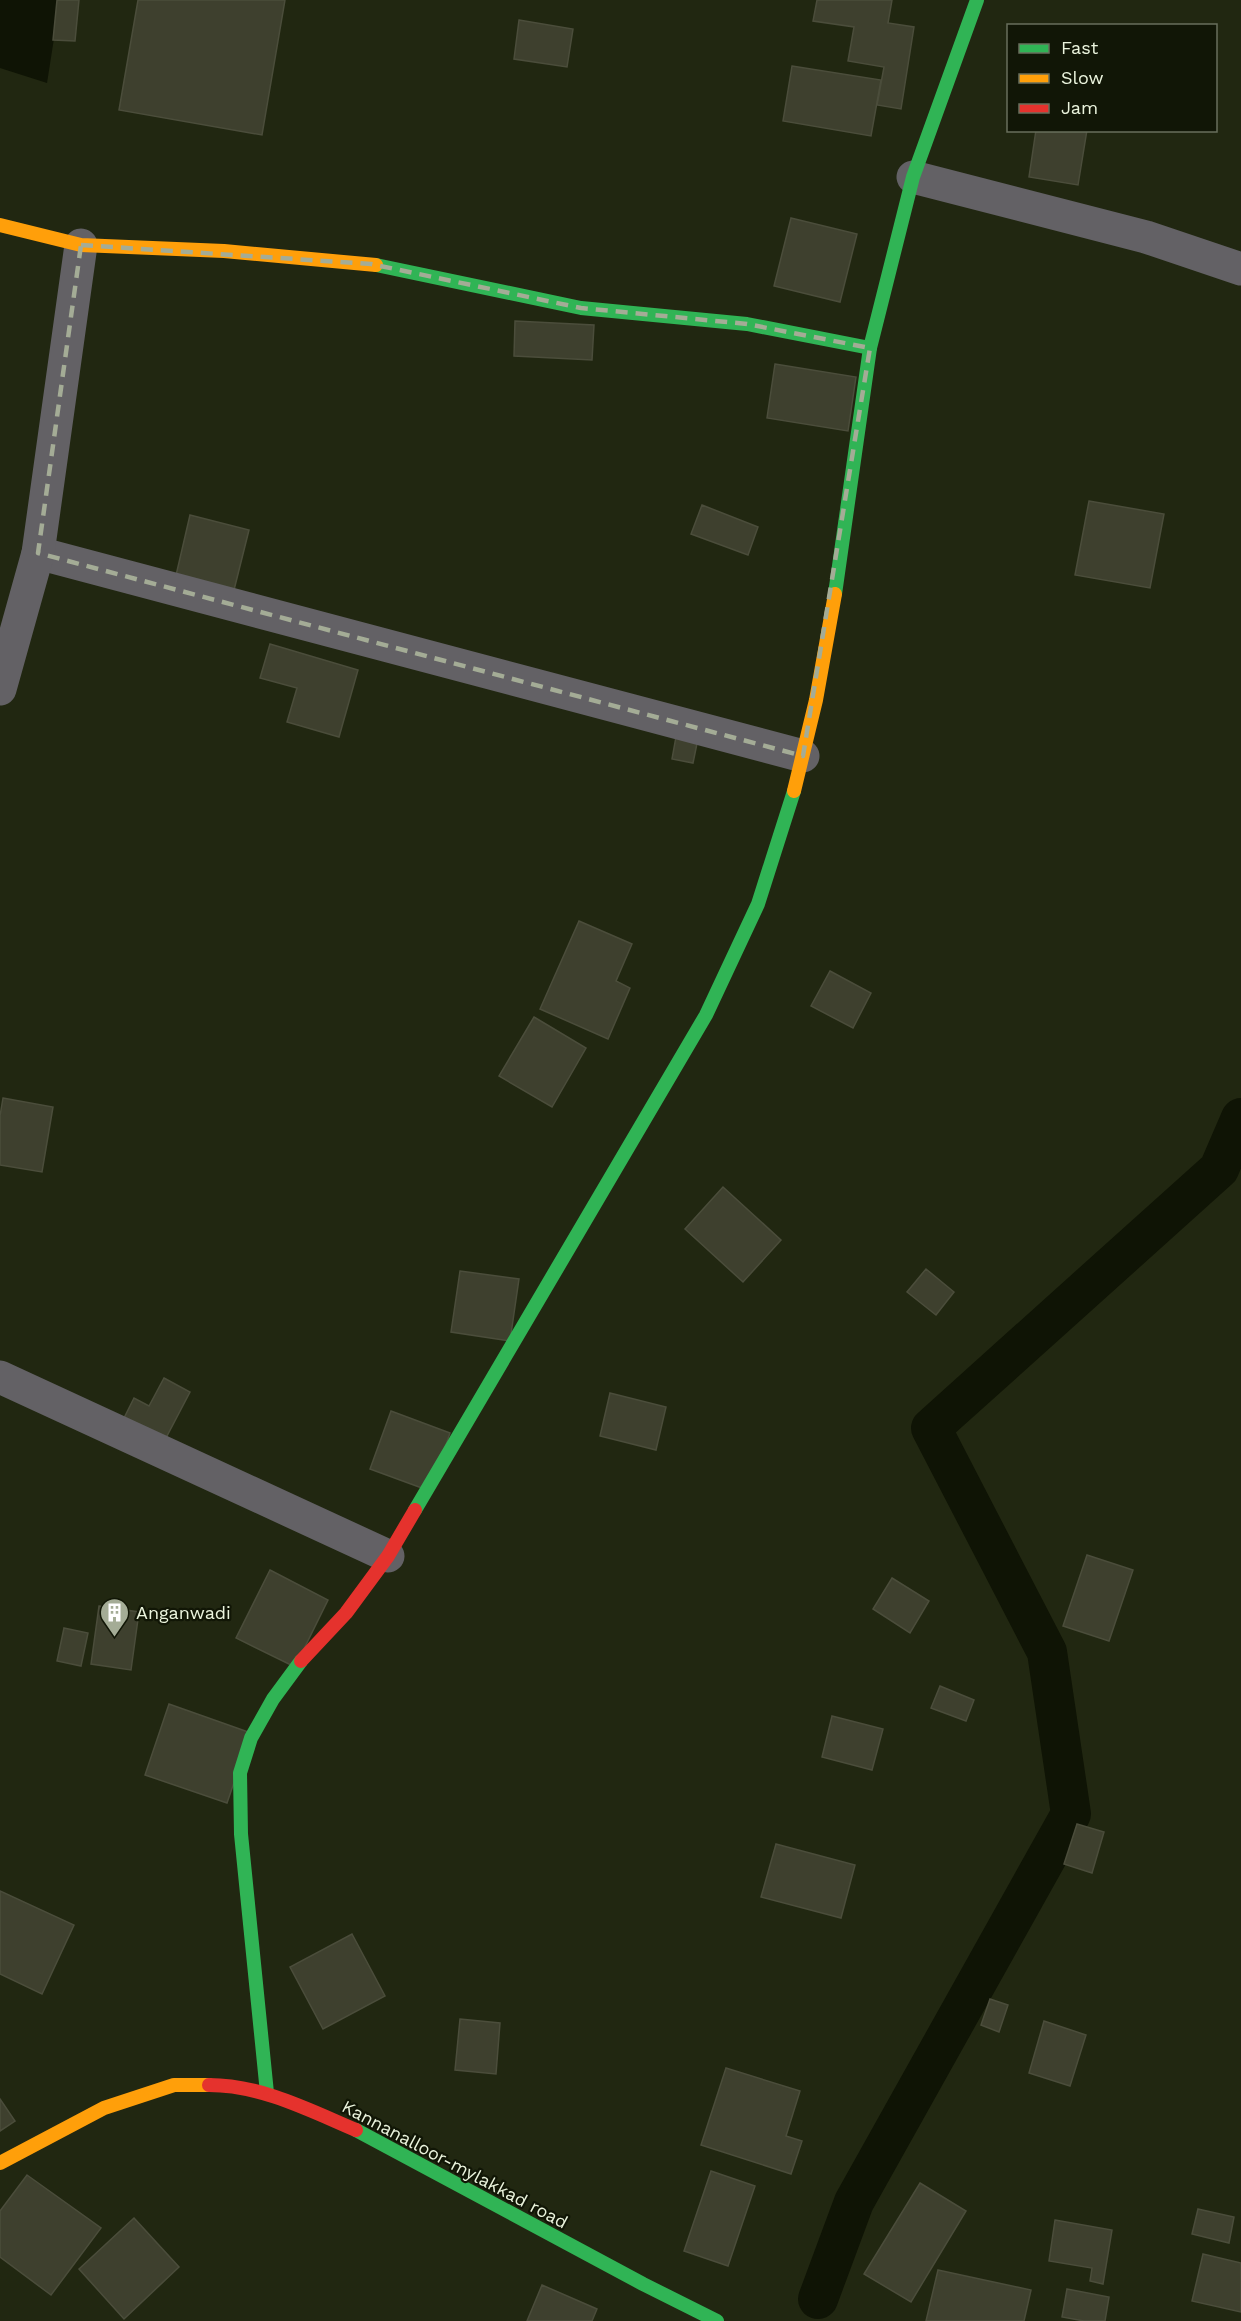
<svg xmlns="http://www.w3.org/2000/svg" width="1241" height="2321" viewBox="0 0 1241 2321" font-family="'Work Sans',sans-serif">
	<rect width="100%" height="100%" fill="#212711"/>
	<path fill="#0f1405" d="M 0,0 L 60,0 L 47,83 L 0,68 Z"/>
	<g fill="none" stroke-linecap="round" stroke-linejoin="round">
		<path stroke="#0f1405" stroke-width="40" d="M 818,2299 L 854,2202 L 1071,1814 L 1047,1652 L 931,1428 L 1219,1169 L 1241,1118"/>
	</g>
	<g fill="#3e402e" stroke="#4b4d3b" stroke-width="1.5">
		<path d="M 57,0 L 79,0 L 75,41 L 53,40 Z"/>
		<path d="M 138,0 L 285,0 L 262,135 L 119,110 Z"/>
		<path d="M 817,0 L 892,0 L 888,23 L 914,27 L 901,109 L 877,105 L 884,67 L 848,61 L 854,27 L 813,21 Z"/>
		<path d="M 519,20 L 573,29 L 567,67 L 514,59 Z"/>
		<path d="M 792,66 L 881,80 L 871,136 L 783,121 Z"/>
		<path d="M 1036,130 L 1087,130 L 1078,185 L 1029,177 Z"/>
		<path d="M 791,218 L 857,234 L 840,302 L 774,286 Z"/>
		<path d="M 515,321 L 594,325 L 592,360 L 514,356 Z"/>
		<path d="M 775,364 L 856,377 L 848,431 L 767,418 Z"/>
		<path d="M 1089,501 L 1164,514 L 1150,588 L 1075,575 Z"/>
		<path d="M 702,505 L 758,527 L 748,555 L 691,534 Z"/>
		<path d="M 190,515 L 249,530 L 232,598 L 174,584 Z"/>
		<path d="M 270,644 L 358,670 L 339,737 L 287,722 L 297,688 L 260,678 Z"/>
		<path d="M 679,720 L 701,724 L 693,763 L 672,759 Z"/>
		<path d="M 579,921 L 632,944 L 616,981 L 630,988 L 608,1039 L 540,1009 Z"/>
		<path d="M 830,971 L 871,993 L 853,1028 L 811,1006 Z"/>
		<path d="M 534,1017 L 586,1048 L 552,1107 L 499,1076 Z"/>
		<path d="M 3,1098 L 53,1107 L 42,1172 L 0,1165 L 0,1116 Z"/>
		<path d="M 723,1187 L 781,1240 L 743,1282 L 685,1229 Z"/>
		<path d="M 926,1269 L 954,1292 L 936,1315 L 907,1292 Z"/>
		<path d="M 460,1271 L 519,1279 L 510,1341 L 451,1332 Z"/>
		<path d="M 164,1378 L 190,1392 L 156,1457 L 115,1436 L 134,1398 L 149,1406 Z"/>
		<path d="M 610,1393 L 666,1407 L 656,1450 L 600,1436 Z"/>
		<path d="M 391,1411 L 450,1433 L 430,1491 L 370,1469 Z"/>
		<path d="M 1087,1555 L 1133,1570 L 1109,1641 L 1063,1626 Z"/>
		<path d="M 270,1570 L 328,1600 L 295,1667 L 236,1638 Z"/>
		<path d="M 892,1578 L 929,1601 L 910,1633 L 873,1609 Z"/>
		<path d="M 99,1606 L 139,1612 L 131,1670 L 91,1664 Z"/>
		<path d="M 64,1628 L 88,1633 L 81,1666 L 57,1661 Z"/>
		<path d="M 940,1686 L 974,1700 L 966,1721 L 931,1708 Z"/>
		<path d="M 169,1704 L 251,1733 L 227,1803 L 145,1775 Z"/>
		<path d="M 832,1716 L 883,1729 L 872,1770 L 822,1757 Z"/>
		<path d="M 1077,1824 L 1104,1832 L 1092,1873 L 1064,1864 Z"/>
		<path d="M 776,1844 L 855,1865 L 841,1918 L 761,1897 Z"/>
		<path d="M 0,1891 L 74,1925 L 42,1994 L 0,1974 Z"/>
		<path d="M 352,1934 L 385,1996 L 323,2029 L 290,1967 Z"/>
		<path d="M 990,1999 L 1008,2005 L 999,2032 L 981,2025 Z"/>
		<path d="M 460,2019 L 500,2023 L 496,2074 L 455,2070 Z"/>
		<path d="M 1044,2021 L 1086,2035 L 1070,2086 L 1029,2073 Z"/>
		<path d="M 726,2068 L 800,2091 L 786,2136 L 802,2141 L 791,2174 L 701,2145 Z"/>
		<path d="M 0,2099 L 15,2121 L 0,2131 Z"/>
		<path d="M 711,2171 L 755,2186 L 728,2266 L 684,2251 Z"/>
		<path d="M 27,2175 L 101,2228 L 51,2295 L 0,2257 L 0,2211 Z"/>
		<path d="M 920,2183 L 966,2211 L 911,2302 L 864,2274 Z"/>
		<path d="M 1198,2209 L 1234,2217 L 1229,2243 L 1192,2234 Z"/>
		<path d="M 134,2218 L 179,2267 L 124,2319 L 79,2269 Z"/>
		<path d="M 1055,2220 L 1112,2230 L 1103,2284 L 1090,2281 L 1092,2268 L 1049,2261 Z"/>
		<path d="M 1203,2254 L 1241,2263 L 1241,2312 L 1192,2301 Z"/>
		<path d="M 938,2270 L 1031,2290 L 1024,2321 L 926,2321 Z"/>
		<path d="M 542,2285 L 597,2309 L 592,2321 L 527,2321 Z"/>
		<path d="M 1067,2289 L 1109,2297 L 1105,2321 L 1084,2321 L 1062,2317 Z"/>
	</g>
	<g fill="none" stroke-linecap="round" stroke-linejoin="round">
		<g stroke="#636165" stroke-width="33">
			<path d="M 913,177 L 1146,237 L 1241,269"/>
			<path d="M 38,553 L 803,756"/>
			<path d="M 0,689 L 38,553 L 81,245"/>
			<path d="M 0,1377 L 388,1556"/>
		</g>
		<g stroke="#30b455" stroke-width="14">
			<path d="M 376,265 L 581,308 L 747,324 L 870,348"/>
			<path d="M 835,594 L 870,348 L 913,177 L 977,0"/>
			<path d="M 415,1510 L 706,1015 L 758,904 L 794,791"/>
			<path d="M 267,2093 L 241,1834 L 240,1773 L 251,1738 L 273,1699 L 301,1661"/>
			<path d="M 356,2130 L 643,2284 L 717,2321"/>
		</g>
		<g stroke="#ff9f0a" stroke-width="14">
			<path d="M 0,225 L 81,245 L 224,251 L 376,265"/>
			<path d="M 794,791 L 816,700 L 835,594"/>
			<path d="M 0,2163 L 104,2108 L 174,2085 L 209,2085"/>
		</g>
		<g stroke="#e5322d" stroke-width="14">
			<path d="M 301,1661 L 346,1613 L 388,1556 L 415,1510"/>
			<path d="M 209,2085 C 261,2085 309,2110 356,2130"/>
		</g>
	</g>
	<path fill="none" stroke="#a4ac96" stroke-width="4.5" stroke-dasharray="12 8" stroke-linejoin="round" d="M 81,245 L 371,264 L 581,308 L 747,324 L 870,348 L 803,756 L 38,553 Z"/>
	<defs>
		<symbol id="building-pin" viewBox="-11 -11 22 30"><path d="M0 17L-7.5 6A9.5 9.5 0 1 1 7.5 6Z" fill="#a4ac96" stroke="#111606"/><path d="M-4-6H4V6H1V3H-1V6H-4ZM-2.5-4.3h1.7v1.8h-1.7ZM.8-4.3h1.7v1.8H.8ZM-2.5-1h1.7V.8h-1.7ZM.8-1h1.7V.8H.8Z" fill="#fff"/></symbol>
	</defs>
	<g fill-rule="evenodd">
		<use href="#building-pin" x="98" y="1596" width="33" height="45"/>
	</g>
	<g text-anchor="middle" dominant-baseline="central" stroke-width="4.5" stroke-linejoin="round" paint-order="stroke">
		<g font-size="18" fill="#ebf4dd" stroke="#111606" text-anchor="start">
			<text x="136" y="1612">Anganwadi</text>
		</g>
		<g font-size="18" fill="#ebf4dd" stroke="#111606">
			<text transform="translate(455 2164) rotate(28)">Kannanalloor-mylakkad road</text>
		</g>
	</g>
	<rect x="1007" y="24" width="210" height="108" fill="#111606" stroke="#686f5c" stroke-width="1.5"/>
	<rect x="1019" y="44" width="30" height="9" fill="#30b455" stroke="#686f5c" stroke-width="1.5"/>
	<text x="1061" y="54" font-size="18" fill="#ebf4dd">Fast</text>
	<rect x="1019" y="74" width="30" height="9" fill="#ff9f0a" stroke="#686f5c" stroke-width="1.5"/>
	<text x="1061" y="84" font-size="18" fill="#ebf4dd">Slow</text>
	<rect x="1019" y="104" width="30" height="9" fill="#e5322d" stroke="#686f5c" stroke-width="1.5"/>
	<text x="1061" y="114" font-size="18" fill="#ebf4dd">Jam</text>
</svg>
